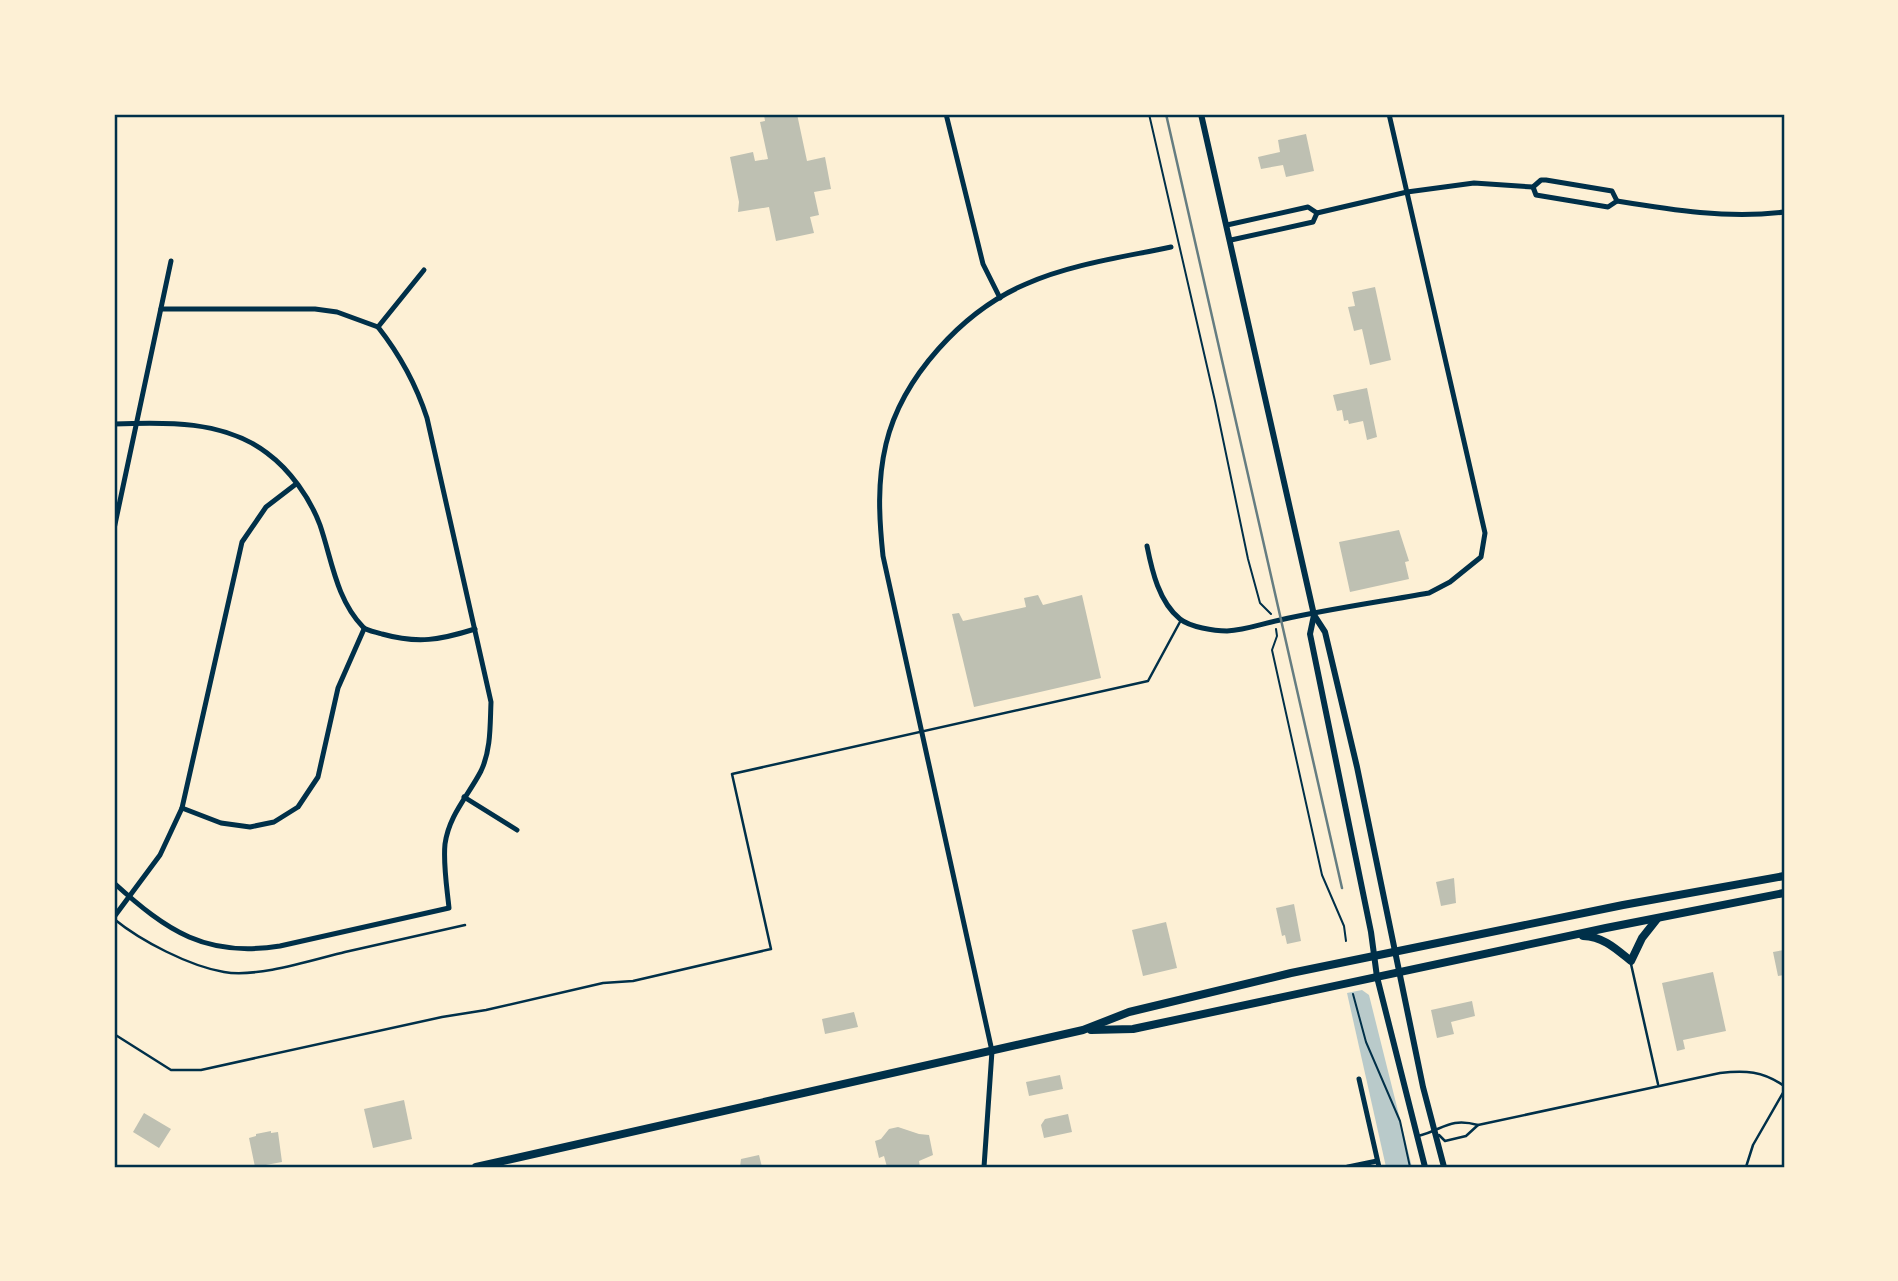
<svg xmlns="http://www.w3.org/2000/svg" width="1898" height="1281" viewBox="0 0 1898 1281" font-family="Roboto,sans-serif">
	<rect width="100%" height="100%" fill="#fdf0d5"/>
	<path fill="#b9caca" d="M 1362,990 L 1369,995 L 1412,1167 L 1386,1167 L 1347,993 Z"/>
	<g fill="#bec0b2">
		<path d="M 769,114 L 797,114 L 807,161 L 825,157 L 831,189 L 814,192 L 819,215 L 810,217 L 814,233 L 776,241 L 769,207 L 738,212 L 739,202 L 730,157 L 753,152 L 755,161 L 768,159 L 760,122 L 765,121 L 764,115 Z"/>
		<path d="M 1306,134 L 1314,171 L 1286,177 L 1283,165 L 1261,169 L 1258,157 L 1280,152 L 1278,140 Z"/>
		<path d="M 1375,287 L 1391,360 L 1370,365 L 1362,329 L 1354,331 L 1348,307 L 1355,306 L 1352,292 Z"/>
		<path d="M 1367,388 L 1377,437 L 1367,440 L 1363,421 L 1349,424 L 1348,420 L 1344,421 L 1342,410 L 1337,411 L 1333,395 Z"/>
		<path d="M 1399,530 L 1409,561 L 1405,562 L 1409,579 L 1350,592 L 1339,542 Z"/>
		<path d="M 1038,595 L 1043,605 L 1082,595 L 1101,678 L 974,707 L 952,614 L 959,613 L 963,621 L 1026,607 L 1024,598 Z"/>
		<path d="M 1454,878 L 1456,903 L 1441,906 L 1436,882 Z"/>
		<path d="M 1294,904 L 1301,941 L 1287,944 L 1285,935 L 1282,936 L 1276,908 Z"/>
		<path d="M 1166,922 L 1177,968 L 1143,976 L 1132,930 Z"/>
		<path d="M 1784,950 L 1784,975 L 1778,976 L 1773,952 Z"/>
		<path d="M 1713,972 L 1726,1031 L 1683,1040 L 1685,1049 L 1677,1051 L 1662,983 Z"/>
		<path d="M 1472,1001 L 1475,1016 L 1451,1022 L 1454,1034 L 1437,1038 L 1431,1010 Z"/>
		<path d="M 854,1012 L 858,1027 L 825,1034 L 822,1019 Z"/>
		<path d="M 1060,1075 L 1063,1089 L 1029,1096 L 1026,1082 Z"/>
		<path d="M 404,1100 L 412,1139 L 373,1148 L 364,1109 Z"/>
		<path d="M 144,1113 L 171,1129 L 159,1148 L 133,1132 Z"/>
		<path d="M 1068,1114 L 1072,1132 L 1044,1138 L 1041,1125 L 1045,1119 Z"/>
		<path d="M 898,1127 L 919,1134 L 929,1135 L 933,1155 L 919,1161 L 920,1167 L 887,1167 L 884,1156 L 879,1158 L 875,1141 L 881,1139 L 889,1129 Z"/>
		<path d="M 271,1131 L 271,1133 L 278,1132 L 282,1162 L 255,1167 L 249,1138 L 256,1136 L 256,1134 Z"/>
		<path d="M 759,1155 L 762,1167 L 740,1167 L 741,1159 Z"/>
	</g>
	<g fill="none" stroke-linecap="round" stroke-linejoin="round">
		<g stroke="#003049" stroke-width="2">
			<path d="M 1149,114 L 1215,401 L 1248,559 L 1260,603 L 1271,614"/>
			<path d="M 1276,629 L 1277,636 L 1272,650 L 1322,875 L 1344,926 L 1346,941"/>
			<path d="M 1353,994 L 1366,1042 L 1400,1121 L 1410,1167"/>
		</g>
		<g stroke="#003049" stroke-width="2.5">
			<path d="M 114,919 C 141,941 189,966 224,972 C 257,978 312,960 345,952 C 385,943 425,934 465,925"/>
			<path d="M 1631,964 L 1658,1084"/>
			<path d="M 114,1034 L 171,1070 L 201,1070 L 442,1017 L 486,1010 L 603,983 L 633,981 L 771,949 L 732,774 L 1148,681 L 1181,620"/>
			<path d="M 1439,1135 L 1445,1141 L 1466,1136 L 1478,1125"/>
			<path d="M 1418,1136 C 1443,1130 1449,1117 1478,1125 L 1720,1073 C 1745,1070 1763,1071 1784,1086"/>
			<path d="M 1746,1167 L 1753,1145 L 1784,1091"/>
		</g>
		<g stroke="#003049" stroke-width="5">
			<path d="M 946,114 L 983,264 L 1000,298"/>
			<path d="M 1533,187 L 1536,195 L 1608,207 L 1617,201 C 1672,210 1728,219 1784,212"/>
			<path d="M 1227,225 L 1308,207 L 1317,213 L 1407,192 L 1474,183 L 1533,187 L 1541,180 L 1546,180 L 1612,191 L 1617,201"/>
			<path d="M 1231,240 L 1313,222 L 1317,213"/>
			<path d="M 161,309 L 315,309 L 337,312 L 378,327"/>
			<path d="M 378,327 L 424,270"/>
			<path d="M 114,424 C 165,422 224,420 267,453 C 290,470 310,498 320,525 C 332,560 336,599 363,627 C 367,631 376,632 382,634 C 418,644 440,640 475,629"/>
			<path d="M 114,529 L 171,261"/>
			<path d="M 1147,546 C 1152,571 1159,602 1180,619 C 1190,627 1214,631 1227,631 C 1246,630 1261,624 1280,620 C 1329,609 1379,602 1429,593 L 1450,582 L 1481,557 L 1485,533 L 1389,114"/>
			<path d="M 464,797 L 517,830"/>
			<path d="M 182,808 L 221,823 L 250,827 L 274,822 L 298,807 L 318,777 L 338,688 L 364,629"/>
			<path d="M 114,883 C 167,931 206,958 280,946 L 449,908 C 447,888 443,864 445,844 C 449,815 468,796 481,771 C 491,750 490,726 491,702 L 427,418 C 416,384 400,355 378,327"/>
			<path d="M 114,917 L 160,855 L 182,808 L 242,542 L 266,507 L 296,484"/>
			<path d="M 1359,1079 L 1379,1167"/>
			<path d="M 984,1167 L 992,1051 L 883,556 C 879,518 877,482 886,444 C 902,377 963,311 1026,284 C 1071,264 1124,257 1171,247"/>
			<path d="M 1348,1167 L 1377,1161"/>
		</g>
		<g stroke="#003049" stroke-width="6">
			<path d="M 1201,114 L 1314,615 L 1325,632 L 1357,767 L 1423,1087 L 1444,1167"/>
			<path d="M 1314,615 L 1310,634 L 1371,932 L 1377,977 L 1425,1167"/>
		</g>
		<g stroke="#003049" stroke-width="8">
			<path d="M 1583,936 C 1604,937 1615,948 1631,961 L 1642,938 L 1657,919"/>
			<path d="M 1091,1030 L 1133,1029 L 1606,928 L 1784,893"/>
			<path d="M 476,1167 L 1083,1030 L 1129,1012 L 1291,973 L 1623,905 L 1784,876"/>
		</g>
		<path stroke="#657d81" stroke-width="2.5" d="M 1166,114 L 1342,888"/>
	</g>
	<rect width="1898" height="1281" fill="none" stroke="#fdf0d5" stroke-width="231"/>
	<rect x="116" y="116" width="1667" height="1050" fill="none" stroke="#003049" stroke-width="2.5"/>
</svg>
